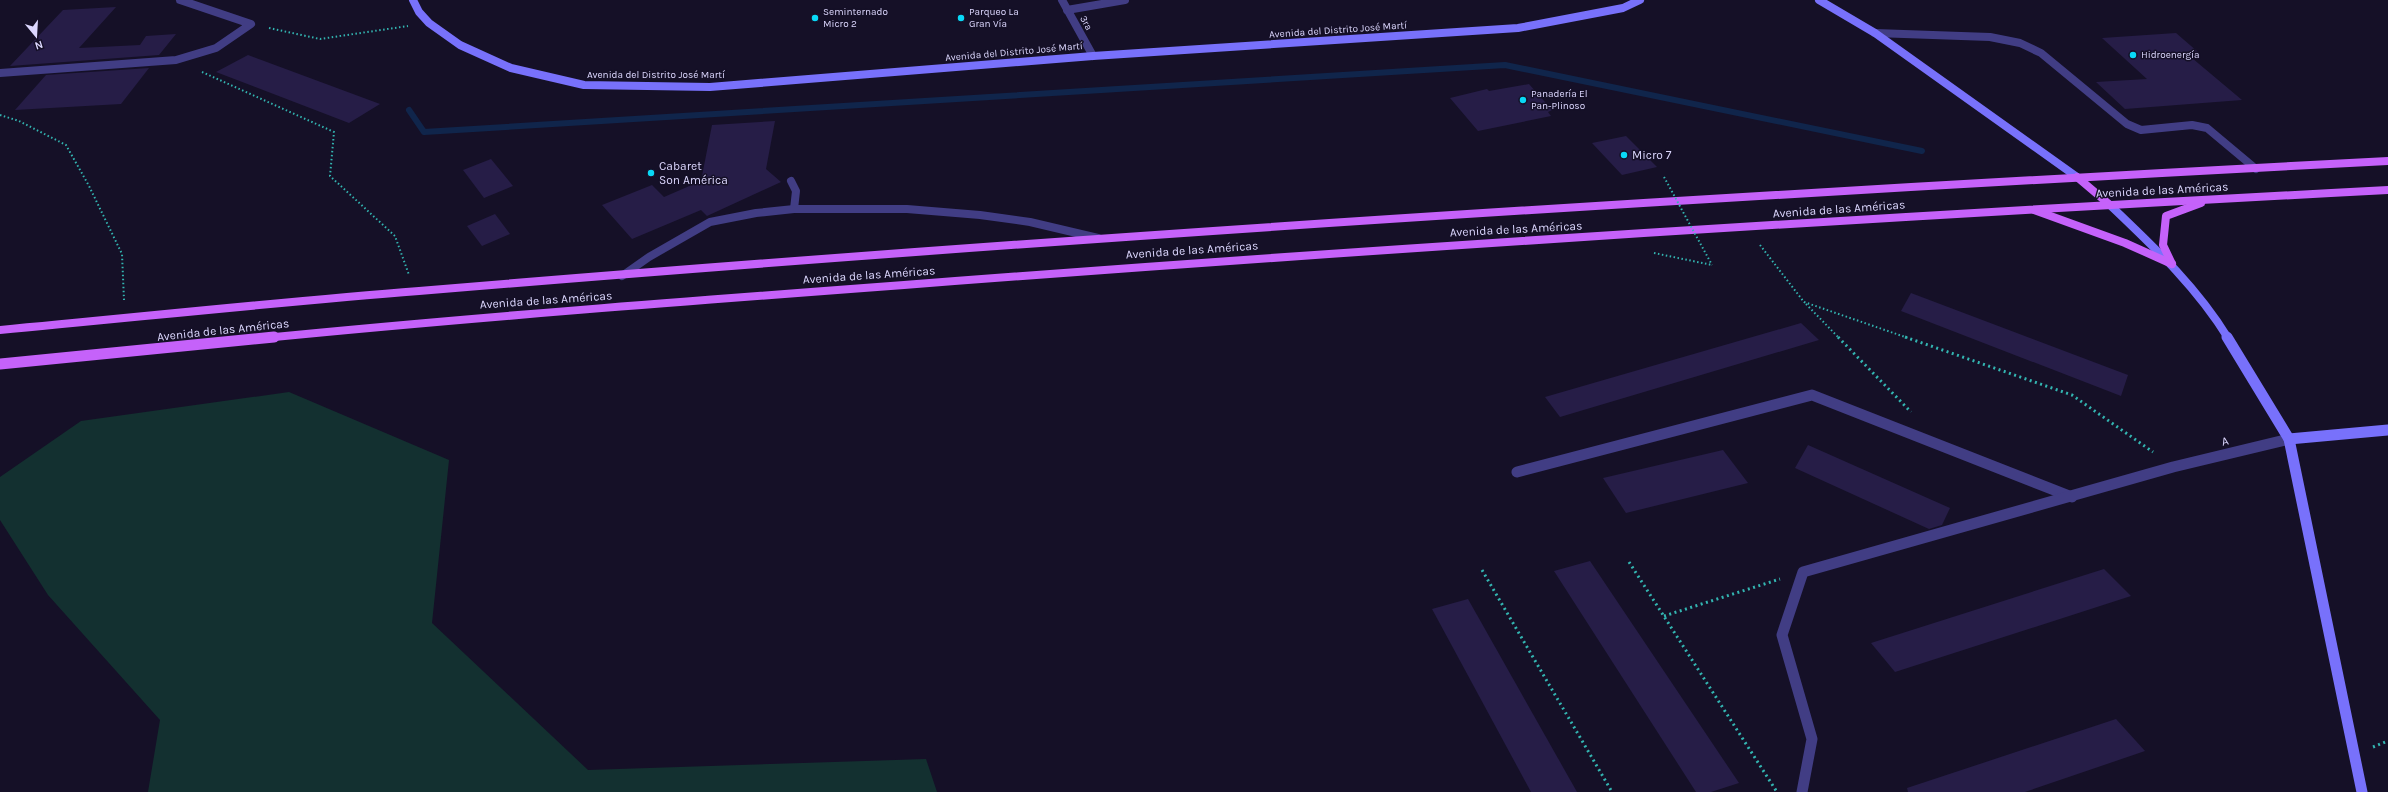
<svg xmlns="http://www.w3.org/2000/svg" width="2388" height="792" viewBox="0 0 2388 792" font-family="Karla,sans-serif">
	<rect width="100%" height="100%" fill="#151027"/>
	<path fill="#133030" d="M 289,392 L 449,460 L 432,623 L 588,770 L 926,759 L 937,792 L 148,792 L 160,720 L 48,595 L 0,520 L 0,477 L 81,421 Z"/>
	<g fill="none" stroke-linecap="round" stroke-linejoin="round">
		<path stroke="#10254b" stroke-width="6" d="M 409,110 L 424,132 L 1505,65 L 1922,151"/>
	</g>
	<g fill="#261d47">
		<path d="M 116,7 L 79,48 L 140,45 L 146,36 L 176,34 L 159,55 L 10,66 L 63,10 Z"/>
		<path d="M 2176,33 L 2198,52 L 2186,53 L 2242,100 L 2125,109 L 2096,82 L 2147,79 L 2102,38 Z"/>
		<path d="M 248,55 L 380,104 L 349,123 L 216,72 Z"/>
		<path d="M 149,68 L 121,104 L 15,110 L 46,75 Z"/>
		<path d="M 1529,84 L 1552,110 L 1548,112 L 1551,116 L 1478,131 L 1450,98 L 1487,89 L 1489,91 Z"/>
		<path d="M 775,121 L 766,169 L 781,182 L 707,216 L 701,210 L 632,239 L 602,205 L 652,185 L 664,197 L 701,181 L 712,125 Z"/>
		<path d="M 1626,136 L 1657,167 L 1622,175 L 1592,143 Z"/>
		<path d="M 491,159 L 513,186 L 484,198 L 463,170 Z"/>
		<path d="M 495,214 L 510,234 L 482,246 L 467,226 Z"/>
		<path d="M 1911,293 L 2128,375 L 2121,396 L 1901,311 Z"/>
		<path d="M 1801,323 L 1819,340 L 1560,417 L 1545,397 Z"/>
		<path d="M 1808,445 L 1950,508 L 1942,525 L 1929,529 L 1795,468 Z"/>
		<path d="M 1723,450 L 1748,483 L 1626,513 L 1603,478 Z"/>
		<path d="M 1590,561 L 1739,783 L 1711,792 L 1696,792 L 1554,571 Z"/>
		<path d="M 2104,569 L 2131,596 L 1895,672 L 1871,643 Z"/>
		<path d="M 1468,599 L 1577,792 L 1531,792 L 1432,609 Z"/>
		<path d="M 2116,719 L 2145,751 L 2025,792 L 1908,792 L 1907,788 Z"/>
	</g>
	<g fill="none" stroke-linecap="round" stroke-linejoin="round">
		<g stroke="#33b5b1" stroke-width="2" stroke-dasharray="1.5 2.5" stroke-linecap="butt">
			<path d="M 269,28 L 320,39 L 408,26"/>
			<path d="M 202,72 L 334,132 L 330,176 L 395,236 L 409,275"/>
			<path d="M 0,115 L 19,121 L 66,145 L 89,186 L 122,254 L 124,300"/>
			<path d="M 1760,245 L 1804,302 L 1908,338"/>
			<path d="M 1654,253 L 1712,265"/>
			<path d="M 1806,304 L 1839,338"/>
		</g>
		<g stroke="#33b5b1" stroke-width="3" stroke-dasharray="2 3.5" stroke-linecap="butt">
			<path d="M 1838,337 L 1911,412"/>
			<path d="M 1905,337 L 2072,395 L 2153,452"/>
			<path d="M 1629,562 L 1777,792"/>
			<path d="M 1482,570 L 1612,792"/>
			<path d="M 1664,616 L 1780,579"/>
			<path d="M 2373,747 L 2388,741"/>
		</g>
		<g stroke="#413d84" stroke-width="8">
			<path d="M 1875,33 L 1990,37 L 2020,43 L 2041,53 L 2127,124 L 2141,130 L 2192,125 L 2207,128 L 2256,169"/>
			<path d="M 791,181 L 796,191 L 794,209"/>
			<path d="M 622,276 L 649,257 L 710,222 L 756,213 L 794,209 L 907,209 L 980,215 L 1030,222 L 1098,238"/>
		</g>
		<g stroke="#413d84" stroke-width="8">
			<path d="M 1062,0 L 1093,56"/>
			<path d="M 1067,10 L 1125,0"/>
			<path d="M 0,73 L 176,60 L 216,48 L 251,24 L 180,0"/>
		</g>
		<g stroke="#413d84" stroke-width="11">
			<path d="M 1517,472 L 1812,395 L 2072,497"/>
			<path d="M 1802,792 L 1812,739 L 1782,635 L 1803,572 L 2173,467 L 2289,439"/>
		</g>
		<g stroke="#7871fb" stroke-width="8">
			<path d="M 413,0 L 419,12 L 429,23 L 460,45 L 511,68 L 584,85 L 710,87 L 1093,56 L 1518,28 L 1623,8 L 1640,0"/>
			<path d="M 1819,0 L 1875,33 L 2077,177"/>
			<path d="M 2110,205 C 2153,246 2197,287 2228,338"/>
		</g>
		<g stroke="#7871fb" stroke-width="11">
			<path d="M 2227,337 L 2289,439 L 2362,792"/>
			<path d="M 2289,439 L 2388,430"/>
		</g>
		<g stroke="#c562fa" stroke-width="8">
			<path d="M 2077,177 L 2110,205"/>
			<path d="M 2034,210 L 2125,243 L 2172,264"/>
			<path d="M 2172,264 L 2163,245 L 2166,216 L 2201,203"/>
			<path d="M 0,330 C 140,317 279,302 419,291 C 1075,236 1731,195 2388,161"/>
			<path d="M 264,338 C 477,317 690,301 904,285 C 1398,247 1893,216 2388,190"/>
		</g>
		<path stroke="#c562fa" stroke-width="11" d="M 0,364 L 274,337"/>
		<path stroke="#33b5b1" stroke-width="2" stroke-dasharray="1.5 2.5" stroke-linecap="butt" d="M 1664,177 L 1712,265"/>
	</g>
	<g fill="#09d9f7" stroke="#151027" stroke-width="1.5">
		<circle cx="815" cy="18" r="4"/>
		<circle cx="961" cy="18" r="4"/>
		<circle cx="2133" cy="55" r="4"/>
		<circle cx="1523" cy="100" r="4"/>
		<circle cx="1624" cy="155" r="4"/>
		<circle cx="651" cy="173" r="4"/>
	</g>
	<g text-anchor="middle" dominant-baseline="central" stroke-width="3" stroke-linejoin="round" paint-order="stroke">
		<g font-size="10" fill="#dcd7fe" stroke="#151027" text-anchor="start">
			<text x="823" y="12">Seminternado<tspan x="823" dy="12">Micro 2</tspan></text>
			<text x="969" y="12">Parqueo La<tspan x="969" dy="12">Gran Vía</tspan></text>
			<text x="2141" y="55">Hidroenergía</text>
			<text x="1531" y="94">Panadería El<tspan x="1531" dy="12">Pan-Plinoso</tspan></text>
		</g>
		<g font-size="10" fill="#dcd7fe" stroke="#151027">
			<text transform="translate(1086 23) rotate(61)">3ra</text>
			<text transform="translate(1338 30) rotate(-4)">Avenida del Distrito José Martí</text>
			<text transform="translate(1014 52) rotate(-5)">Avenida del Distrito José Martí</text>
			<text x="656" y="75">Avenida del Distrito José Martí</text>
		</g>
		<g font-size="12" fill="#dcd7fe" stroke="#151027" text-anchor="start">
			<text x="1632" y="155">Micro 7</text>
			<text x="659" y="166">Cabaret<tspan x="659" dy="14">Son América</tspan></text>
		</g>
		<g font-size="12" fill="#dcd7fe" stroke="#151027">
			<text transform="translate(2162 190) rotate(-3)">Avenida de las Américas</text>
			<text transform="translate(1839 209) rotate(-4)">Avenida de las Américas</text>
			<text transform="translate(1516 229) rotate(-3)">Avenida de las Américas</text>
			<text transform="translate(1192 250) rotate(-4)">Avenida de las Américas</text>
			<text transform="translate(869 275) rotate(-4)">Avenida de las Américas</text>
			<text transform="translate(546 300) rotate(-4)">Avenida de las Américas</text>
			<text transform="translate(223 330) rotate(-6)">Avenida de las Américas</text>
			<text transform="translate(2225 441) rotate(-13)">A</text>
		</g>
	</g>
	<g transform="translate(36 36) rotate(162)" stroke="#151027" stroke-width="3" paint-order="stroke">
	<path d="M0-3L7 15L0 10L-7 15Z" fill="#dcd7fe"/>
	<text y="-6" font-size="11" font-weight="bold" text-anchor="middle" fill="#dcd7fe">N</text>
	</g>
</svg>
